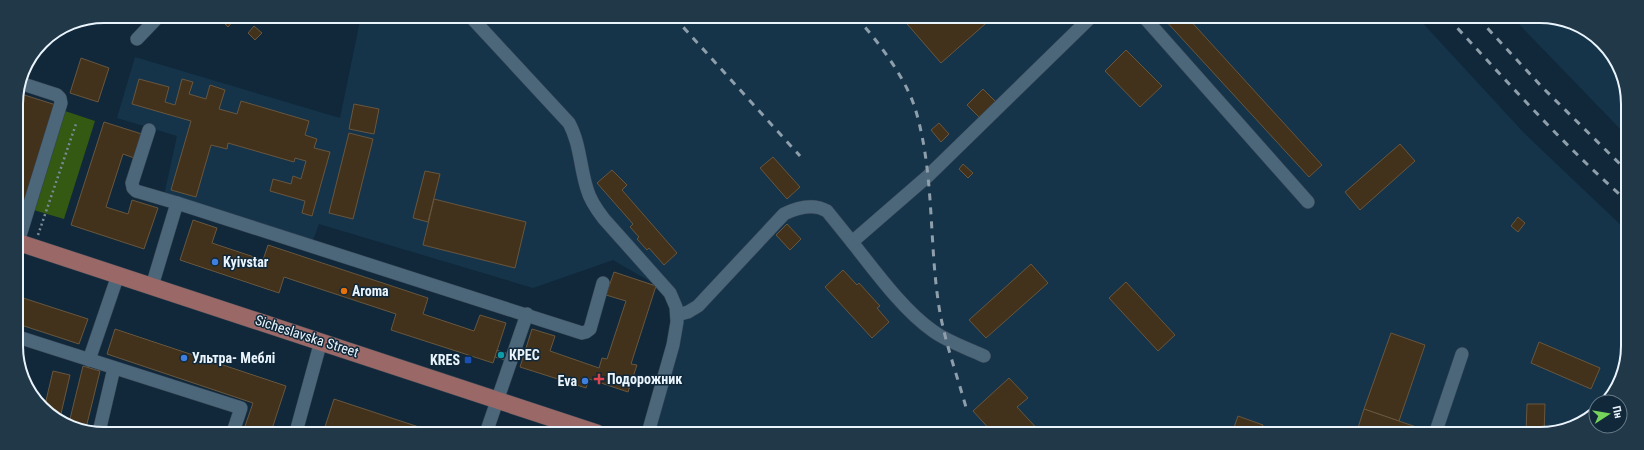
<svg xmlns="http://www.w3.org/2000/svg" width="1644" height="450" viewBox="0 0 1644 450" font-family="'Roboto Condensed',sans-serif">
	<rect width="100%" height="100%" fill="#102839"/>
	<g fill="#15344a">
		<path d="M 361,16 L 1418,18 L 1524,133 L 1626,230 L 1626,364 L 1604,402 L 1596,402 L 1596,413 L 1546,434 L 648,433 L 673,345 L 670,293 L 613,260 L 533,288 L 319,224 L 310,248 L 162,205 L 177,136 L 117,118 L 135,57 L 340,118 Z"/>
		<path d="M 1513,18 L 1558,18 L 1602,42 L 1626,87 L 1626,135 Z"/>
	</g>
	<path fill="#335913" d="M 62,110 L 95,121 L 64,219 L 30,209 Z"/>
	<g fill="#43321b" stroke="#68563e">
		<path d="M 217,16 L 230,16 L 234,20 L 228,27 Z"/>
		<path d="M 901,17 L 993,17 L 941,63 Z"/>
		<path d="M 1165,17 L 1187,17 L 1322,165 L 1309,177 L 1164,19 Z"/>
		<path d="M 254,26 L 262,33 L 255,40 L 248,33 Z"/>
		<path d="M 1126,50 L 1162,86 L 1140,107 L 1105,71 Z"/>
		<path d="M 81,58 L 109,68 L 98,102 L 70,93 Z"/>
		<path d="M 139,79 L 169,87 L 165,102 L 175,105 L 182,79 L 193,82 L 189,94 L 206,99 L 210,85 L 225,90 L 219,109 L 237,114 L 241,101 L 309,121 L 305,135 L 317,139 L 314,148 L 330,152 L 312,216 L 302,213 L 305,201 L 270,191 L 273,179 L 291,184 L 293,176 L 301,179 L 306,161 L 295,158 L 294,162 L 228,143 L 227,149 L 211,145 L 196,197 L 171,190 L 191,121 L 132,104 Z"/>
		<path d="M 983,89 L 996,102 L 980,118 L 967,105 Z"/>
		<path d="M 18,93 L 56,105 L 23,208 L 17,206 L 16,137 L 21,123 L 16,121 Z"/>
		<path d="M 354,104 L 379,109 L 374,134 L 349,129 Z"/>
		<path d="M 104,122 L 145,135 L 137,159 L 123,154 L 106,207 L 128,214 L 132,200 L 158,208 L 144,249 L 71,225 Z"/>
		<path d="M 939,123 L 949,134 L 941,142 L 931,130 Z"/>
		<path d="M 349,133 L 373,139 L 353,219 L 329,213 Z"/>
		<path d="M 1400,144 L 1415,161 L 1360,210 L 1345,192 Z"/>
		<path d="M 773,157 L 800,187 L 787,199 L 760,168 Z"/>
		<path d="M 963,164 L 973,173 L 968,178 L 959,169 Z"/>
		<path d="M 612,170 L 627,185 L 622,190 L 677,253 L 664,265 L 649,248 L 647,250 L 637,239 L 639,237 L 630,227 L 633,224 L 597,183 Z"/>
		<path d="M 425,171 L 440,174 L 428,222 L 413,218 Z"/>
		<path d="M 434,199 L 526,222 L 515,268 L 423,245 Z"/>
		<path d="M 1518,217 L 1525,223 L 1518,232 L 1511,226 Z"/>
		<path d="M 193,220 L 217,228 L 212,243 L 263,260 L 268,245 L 428,298 L 423,314 L 474,331 L 480,315 L 506,323 L 493,363 L 391,330 L 396,314 L 284,277 L 279,293 L 180,260 Z"/>
		<path d="M 787,224 L 801,239 L 790,250 L 776,235 Z"/>
		<path d="M 1031,264 L 1048,283 L 986,338 L 969,320 Z"/>
		<path d="M 843,270 L 857,285 L 859,283 L 880,306 L 877,308 L 889,322 L 872,338 L 825,287 Z"/>
		<path d="M 614,272 L 656,286 L 631,364 L 637,365 L 628,392 L 589,379 L 586,388 L 520,367 L 532,329 L 555,336 L 550,351 L 599,368 L 602,358 L 607,359 L 626,301 L 606,295 Z"/>
		<path d="M 1126,282 L 1175,335 L 1158,351 L 1109,298 Z"/>
		<path d="M 17,296 L 88,319 L 79,344 L 18,324 Z"/>
		<path d="M 115,329 L 286,386 L 271,432 L 243,432 L 253,403 L 107,354 Z"/>
		<path d="M 1391,333 L 1425,345 L 1399,421 L 1364,409 Z"/>
		<path d="M 1539,342 L 1600,368 L 1591,389 L 1531,363 Z"/>
		<path d="M 497,350 L 506,353 L 504,360 L 495,357 Z"/>
		<path d="M 83,366 L 100,371 L 85,432 L 69,423 Z"/>
		<path d="M 53,371 L 70,375 L 60,418 L 44,409 Z"/>
		<path d="M 1009,378 L 1028,398 L 1017,407 L 1041,433 L 993,433 L 973,411 Z"/>
		<path d="M 334,399 L 437,433 L 323,433 Z"/>
		<path d="M 1527,404 L 1545,404 L 1544,434 L 1526,434 Z"/>
		<path d="M 1364,409 L 1422,429 L 1420,434 L 1356,434 Z"/>
		<path d="M 1238,416 L 1263,425 L 1260,434 L 1232,433 Z"/>
	</g>
	<g fill="none" stroke-linecap="round" stroke-linejoin="round">
		<defs>
			<g id="minor">
				<path d="M 470,16 L 569,123 C 580,143 580,167 587,189 C 590,200 597,210 604,219 L 670,293 L 676,307 L 677,322 L 673,345 L 648,433"/>
				<path d="M 1144,17 L 1308,202"/>
				<path d="M 137,39 L 159,16"/>
				<path d="M 149,130 L 132,183 L 133,188 L 136,191 L 177,203 L 152,286"/>
				<path d="M 177,203 L 582,333 L 586,332 L 590,329 L 603,283"/>
				<path d="M 18,242 L 61,103 L 60,98 L 57,95 L 20,83"/>
				<path d="M 852,242 C 875,271 903,310 933,331 C 948,342 967,348 984,356"/>
				<path d="M 677,315 L 688,312 L 698,306 L 784,214 C 798,207 813,203 827,211 L 852,242 L 928,176 L 1091,17"/>
				<path d="M 18,337 L 241,408 L 233,432"/>
				<path d="M 89,360 L 118,275"/>
				<path d="M 99,432 L 114,368"/>
				<path d="M 296,432 L 321,341"/>
				<path d="M 486,433 L 527,314"/>
				<path d="M 1435,434 L 1462,354"/>
			</g>
			<path id="major" d="M 17,242 L 597,433"/>
		</defs>
		<use href="#minor" stroke="#334251" stroke-width="14"/>
		<use href="#major" stroke="#334251" stroke-width="18"/>
		<path stroke="#798a98" stroke-width="2.5" stroke-dasharray="2 3" stroke-linecap="butt" d="M 38,235 L 76,124"/>
		<use href="#minor" stroke="#4c667a" stroke-width="13"/>
		<use href="#major" stroke="#9a6866" stroke-width="17"/>
		<g stroke="#8e9fab" stroke-width="3" stroke-dasharray="7 7" stroke-linecap="butt">
			<path d="M 674,17 L 800,156"/>
			<path d="M 856,17 C 878,41 905,77 915,108 C 934,170 929,236 938,300 C 943,338 957,374 967,411"/>
			<path d="M 1448,18 C 1506,80 1562,144 1626,200"/>
			<path d="M 1478,18 L 1542,87 L 1626,170"/>
		</g>
	</g>
	<g fill="#3f7fe0" stroke="#102839" stroke-width="1.5">
		<circle cx="215" cy="262" r="4"/>
		<circle cx="184" cy="358" r="4"/>
		<circle cx="585" cy="381" r="4"/>
	</g>
	<circle fill="#e8710a" stroke="#102839" stroke-width="1.5" cx="344" cy="291" r="4"/>
	<circle fill="#0f9aa8" stroke="#102839" stroke-width="1.5" cx="501" cy="355" r="4"/>
	<rect fill="#1a4fb4" stroke="#102839" stroke-width="1.5" x="464" y="356" width="8" height="8" rx="2"/>
	<path fill="#e0444e" stroke="#102839" stroke-width="1.5" d="M597 373h4v4h4v4h-4v4h-4v-4h-4v-4h4z"/>
	<g text-anchor="middle" dominant-baseline="central" stroke-width="3" stroke-linejoin="round" paint-order="stroke">
		<g font-size="14" font-weight="bold" fill="#e9f4fd" stroke="#102839" text-anchor="start">
			<text x="223" y="262">Kyivstar</text>
			<text x="352" y="291">Aroma</text>
			<text x="509" y="355">КРЕС</text>
			<text x="192" y="358">Ультра- Меблі</text>
			<text x="460" y="360" text-anchor="end">KRES</text>
			<text x="607" y="379">Подорожник</text>
			<text x="577" y="381" text-anchor="end">Eva</text>
		</g>
		<g font-size="14" fill="#e9f4fd" stroke="#102839">
			<text transform="translate(307 336) rotate(18)">Sicheslavska Street</text>
		</g>
	</g>
	<path d="M0 0H1644V450H0ZM104 23H1540A81 81 0 0 1 1621 104V346A81 81 0 0 1 1540 427H104A81 81 0 0 1 23 346V104A81 81 0 0 1 104 23Z" fill="#213849" fill-rule="evenodd"/>
	<path fill="none" stroke="#e9f4fd" stroke-width="2" d="M104 23H1540A81 81 0 0 1 1621 104V346A81 81 0 0 1 1540 427H104A81 81 0 0 1 23 346V104A81 81 0 0 1 104 23Z"/>
	<g transform="translate(1608 414) rotate(78)"><circle r="19" fill="#102839" stroke="#677a87"/>
	<path d="M0-3L7 15L0 10L-7 15Z" fill="#75d25b"/>
	<text y="-6" font-size="11" font-weight="bold" text-anchor="middle" fill="#e9f4fd">Пн</text>
	</g>
</svg>
